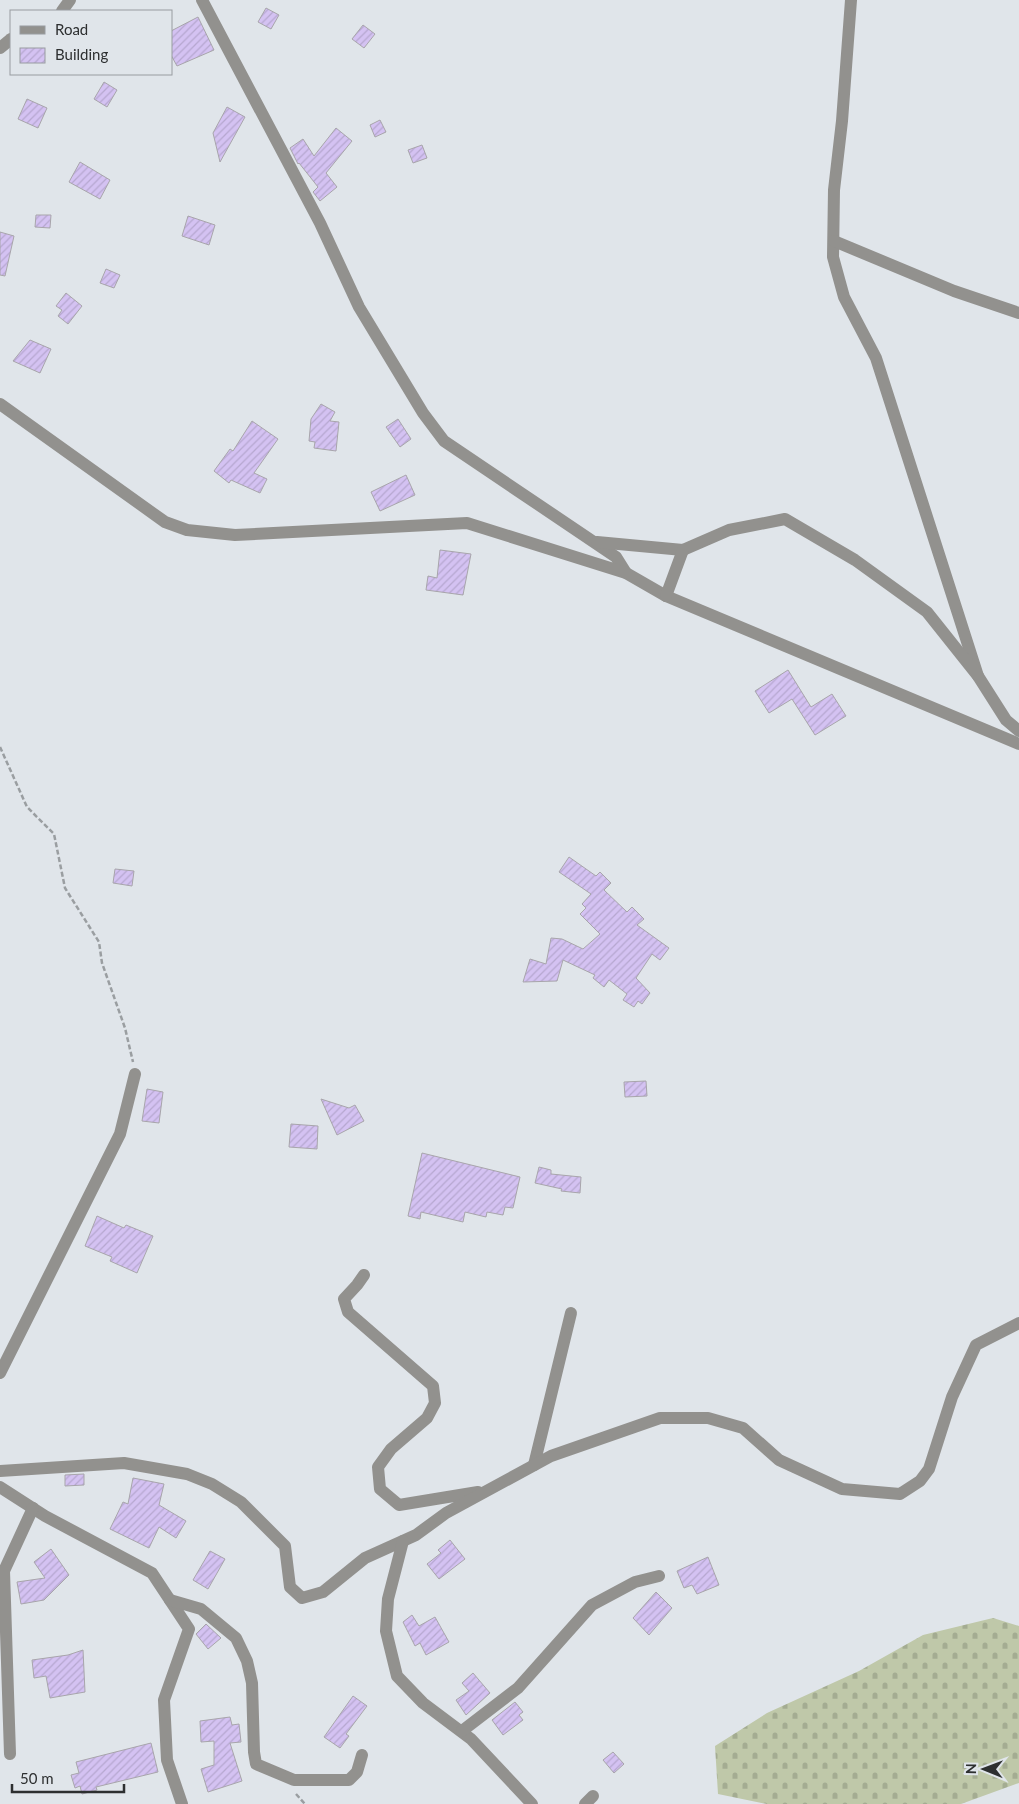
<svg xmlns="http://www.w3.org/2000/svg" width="1019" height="1804" viewBox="0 0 1019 1804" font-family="Lato,sans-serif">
	<defs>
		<pattern id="cemetery-stones" width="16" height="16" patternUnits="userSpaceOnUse" patternTransform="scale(1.25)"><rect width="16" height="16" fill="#bfc8a9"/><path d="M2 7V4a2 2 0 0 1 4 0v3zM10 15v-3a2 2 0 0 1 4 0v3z" fill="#a4ac92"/></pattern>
		<pattern id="building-hatch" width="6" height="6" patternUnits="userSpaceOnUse" patternTransform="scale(1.25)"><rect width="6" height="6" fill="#d4c2f2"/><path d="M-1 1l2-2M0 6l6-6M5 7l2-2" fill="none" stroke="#b6a7d0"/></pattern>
	</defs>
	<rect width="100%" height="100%" fill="#e0e5ea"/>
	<path fill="url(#cemetery-stones)" d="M 993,1618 L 1019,1626 L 1019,1783 L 961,1804 L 767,1804 L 718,1794 L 715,1746 L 767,1713 L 859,1671 L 923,1635 Z"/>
	<g fill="url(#building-hatch)" stroke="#a8a5ab">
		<path d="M 266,8 L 279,15 L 271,29 L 258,22 Z"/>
		<path d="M 198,17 L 214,50 L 177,66 L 171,55 L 171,31 Z"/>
		<path d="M 363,25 L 375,34 L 364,48 L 352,39 Z"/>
		<path d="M 104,82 L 117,90 L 107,107 L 94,99 Z"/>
		<path d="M 27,99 L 47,108 L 38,128 L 18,119 Z"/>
		<path d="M 227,107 L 245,117 L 220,162 L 213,133 Z"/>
		<path d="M 380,120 L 386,132 L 375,137 L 370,125 Z"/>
		<path d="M 336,128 L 352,141 L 326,173 L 337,187 L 320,201 L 313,192 L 318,187 L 299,163 L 298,164 L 290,148 L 303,139 L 314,156 Z"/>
		<path d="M 422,145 L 427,158 L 413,163 L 408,150 Z"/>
		<path d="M 80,162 L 110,180 L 100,199 L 69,182 Z"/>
		<path d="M 36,215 L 51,215 L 50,228 L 35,227 Z"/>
		<path d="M 188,216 L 215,225 L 209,245 L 182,236 Z"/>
		<path d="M 0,232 L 14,236 L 5,276 L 0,275 Z"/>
		<path d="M 106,269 L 120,275 L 114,288 L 100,283 Z"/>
		<path d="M 66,293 L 82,306 L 68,324 L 58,316 L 62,310 L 56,306 Z"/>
		<path d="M 30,340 L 51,349 L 40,373 L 13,361 Z"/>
		<path d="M 321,404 L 335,412 L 330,421 L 339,422 L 336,451 L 314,448 L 315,442 L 309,441 L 311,419 Z"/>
		<path d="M 398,419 L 411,439 L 400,447 L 386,427 Z"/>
		<path d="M 252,421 L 278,439 L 254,473 L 267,479 L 260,493 L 231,480 L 229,483 L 214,471 L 230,449 L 233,451 Z"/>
		<path d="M 406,475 L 415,495 L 380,511 L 371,492 Z"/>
		<path d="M 440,550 L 471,554 L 463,595 L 426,590 L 428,576 L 437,578 Z"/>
		<path d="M 788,670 L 811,707 L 832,694 L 846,716 L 815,735 L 792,699 L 769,713 L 755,691 Z"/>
		<path d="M 569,857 L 596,876 L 600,872 L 611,883 L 604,890 L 627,912 L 632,907 L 644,919 L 637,925 L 669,948 L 660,960 L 652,954 L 636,978 L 650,993 L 642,1004 L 638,1001 L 634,1007 L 623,1000 L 627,994 L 609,980 L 604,987 L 593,978 L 595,975 L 563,960 L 557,981 L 523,982 L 530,959 L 546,964 L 551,938 L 562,939 L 583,949 L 600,934 L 580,914 L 586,908 L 582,904 L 591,894 L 559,872 Z"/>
		<path d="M 115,869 L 134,871 L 132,886 L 113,883 Z"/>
		<path d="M 646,1081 L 647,1096 L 625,1097 L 624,1082 Z"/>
		<path d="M 147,1089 L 163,1092 L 159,1123 L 142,1121 Z"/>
		<path d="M 321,1099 L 349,1108 L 355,1105 L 364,1121 L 337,1135 Z"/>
		<path d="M 291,1124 L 318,1126 L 317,1149 L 289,1147 Z"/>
		<path d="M 422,1153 L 520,1177 L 513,1208 L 505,1207 L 503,1215 L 487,1212 L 486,1217 L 465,1212 L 463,1222 L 421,1212 L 420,1219 L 408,1216 Z"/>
		<path d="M 539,1167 L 551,1170 L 551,1174 L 581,1177 L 580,1193 L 561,1191 L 562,1189 L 535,1183 Z"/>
		<path d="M 97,1216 L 124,1228 L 126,1225 L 153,1236 L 137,1273 L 110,1261 L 112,1257 L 85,1246 Z"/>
		<path d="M 84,1474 L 84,1485 L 65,1486 L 65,1475 Z"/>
		<path d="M 133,1478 L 164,1484 L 159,1505 L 186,1521 L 176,1538 L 159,1527 L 149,1548 L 110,1529 L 123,1502 L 128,1504 Z"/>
		<path d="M 450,1540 L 465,1559 L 439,1579 L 427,1564 L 441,1553 L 438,1550 Z"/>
		<path d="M 51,1549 L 69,1575 L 44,1600 L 21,1604 L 17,1582 L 45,1578 L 34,1562 Z"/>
		<path d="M 210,1551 L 225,1559 L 208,1589 L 193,1580 Z"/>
		<path d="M 708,1557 L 719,1585 L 697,1594 L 692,1585 L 684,1588 L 677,1571 Z"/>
		<path d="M 656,1592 L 672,1608 L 649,1635 L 633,1618 Z"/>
		<path d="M 412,1615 L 419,1626 L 435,1617 L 449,1642 L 426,1655 L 420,1643 L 415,1646 L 403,1622 Z"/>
		<path d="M 206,1624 L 221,1638 L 208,1649 L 196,1634 Z"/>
		<path d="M 83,1650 L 85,1692 L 50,1698 L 46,1676 L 34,1678 L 32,1660 L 68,1655 Z"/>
		<path d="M 473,1673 L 490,1693 L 466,1715 L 456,1700 L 469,1691 L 462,1683 Z"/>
		<path d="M 353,1696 L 367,1706 L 346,1734 L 349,1736 L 340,1748 L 324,1737 Z"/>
		<path d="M 515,1702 L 523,1712 L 519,1715 L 523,1720 L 503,1735 L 492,1720 Z"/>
		<path d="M 230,1717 L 232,1725 L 239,1724 L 241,1742 L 230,1743 L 242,1781 L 208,1792 L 201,1769 L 214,1765 L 214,1741 L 201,1742 L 200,1721 Z"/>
		<path d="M 151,1743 L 158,1772 L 96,1787 L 97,1790 L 82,1794 L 80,1786 L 75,1788 L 71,1775 L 79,1773 L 76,1762 Z"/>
		<path d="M 613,1752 L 624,1764 L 614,1773 L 603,1760 Z"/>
	</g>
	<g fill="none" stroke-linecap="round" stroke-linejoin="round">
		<g stroke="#9a9ea1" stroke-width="2.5" stroke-dasharray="5 2.5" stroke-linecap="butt">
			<path d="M 0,747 L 27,807 L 54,834 L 65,888 L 99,942 L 102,963 L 125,1028 L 133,1062"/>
			<path d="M 296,1794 L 305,1804"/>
		</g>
		<g stroke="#92918e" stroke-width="12">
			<path d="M 202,0 L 320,223 L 359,307 L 423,413 L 444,441 L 616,557 L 626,573"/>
			<path d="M 851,0 L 842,121 L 834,190 L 833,257 L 844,297 L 876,358 L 978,676"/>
			<path d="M 62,11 L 70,0"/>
			<path d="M 0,48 L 11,39"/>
			<path d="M 834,241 L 954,291 L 1019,313"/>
			<path d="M 0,404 L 165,522 L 187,530 L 235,535 L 467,523 L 626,573 L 666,596 L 1019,744"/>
			<path d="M 597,542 L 683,550 L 729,530 L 785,519 L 855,560 L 927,612 L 978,676 L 1006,720 L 1019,731"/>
			<path d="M 666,596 L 683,550"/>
			<path d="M 364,1275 L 357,1285 L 344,1299 L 348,1312 L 433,1386 L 435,1403 L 427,1418 L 391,1449 L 378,1467 L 380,1489 L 399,1505 L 478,1492"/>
			<path d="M 0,1373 L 120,1134 L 135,1074"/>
			<path d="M 534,1465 L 571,1313"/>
			<path d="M 0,1471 L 124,1463 L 187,1474 L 212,1484 L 241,1502 L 285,1546 L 290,1587 L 302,1598 L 323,1592 L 365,1558 L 416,1535 L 446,1513 L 551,1456 L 660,1418 L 708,1418 L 743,1428 L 779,1460 L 842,1489 L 900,1494 L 920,1481 L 929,1469 L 952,1397 L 976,1345 L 1019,1323"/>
			<path d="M 0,1487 L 45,1516 L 152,1573 L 189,1629 L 164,1700 L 167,1760 L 182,1804"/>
			<path d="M 403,1541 L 388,1599 L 386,1631 L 397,1676 L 423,1703 L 471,1739 L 532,1804"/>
			<path d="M 170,1600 L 201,1609 L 236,1638 L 247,1661 L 252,1683 L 254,1752 L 256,1764 L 294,1780 L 349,1780 L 357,1772 L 362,1755"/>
			<path d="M 462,1731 L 518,1688 L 592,1605 L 635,1582 L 659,1576"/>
			<path d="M 10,1754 L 4,1571 L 33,1508"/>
			<path d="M 585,1804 L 593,1796"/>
		</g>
	</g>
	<rect x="10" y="10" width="162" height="65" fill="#e0e5ea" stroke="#989ca0"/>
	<rect x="20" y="26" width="25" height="8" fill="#92918e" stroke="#989ca0"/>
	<text x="55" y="35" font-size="15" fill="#2d2f30">Road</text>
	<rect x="20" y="48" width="25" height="15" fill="url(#building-hatch)" stroke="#989ca0"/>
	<text x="55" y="60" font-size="15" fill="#2d2f30">Building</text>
	<g transform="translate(984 1769) rotate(271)" stroke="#e0e5ea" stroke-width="4" paint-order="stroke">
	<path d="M0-4L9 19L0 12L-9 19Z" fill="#2d2f30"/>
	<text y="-8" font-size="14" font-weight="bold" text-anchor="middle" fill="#2d2f30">N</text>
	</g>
	<path d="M12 1784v8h112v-8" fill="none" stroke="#2d2f30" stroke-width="2.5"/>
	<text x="20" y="1784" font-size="15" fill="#2d2f30" stroke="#e0e5ea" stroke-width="4" paint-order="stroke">50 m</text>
</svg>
